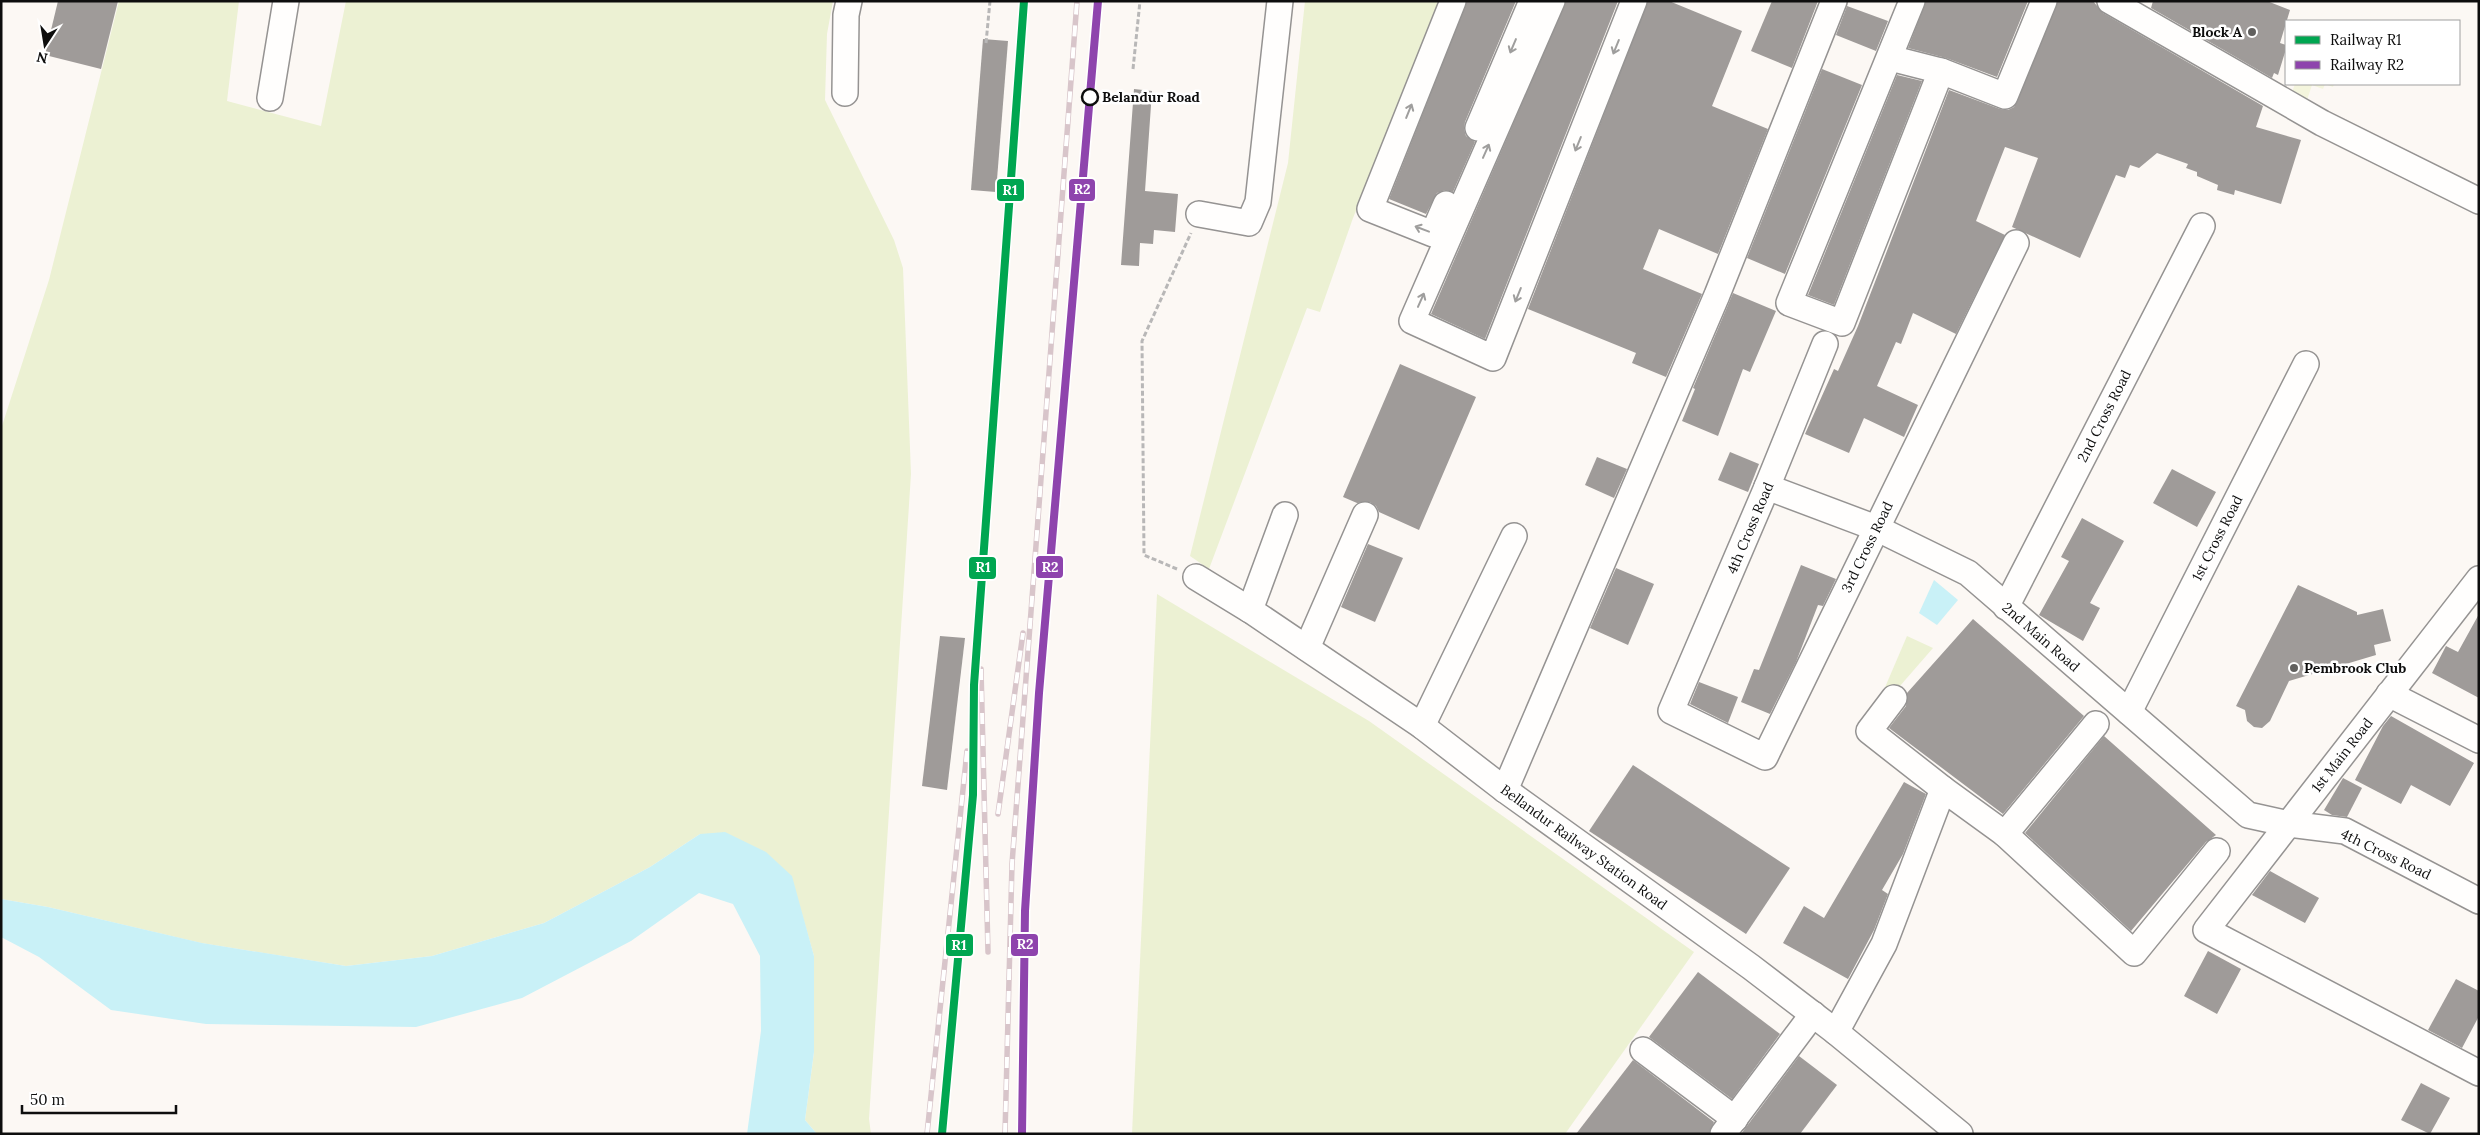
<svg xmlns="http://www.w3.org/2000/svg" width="2480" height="1135" viewBox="0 0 2480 1135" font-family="Lora,serif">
	<rect width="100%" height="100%" fill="#fcf8f4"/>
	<g fill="#ecf1d3">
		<path d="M 119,1 L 239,1 L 227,101 L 321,126 L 346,1 L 833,1 L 827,34 L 825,100 L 894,240 L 903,268 L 911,474 L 869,1119 L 871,1134 L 817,1134 L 805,1120 L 814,1052 L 814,956 L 791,876 L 700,834 L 650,867 L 544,923 L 432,956 L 346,966 L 201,943 L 48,907 L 1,899 L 1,429 L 49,280 Z"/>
		<path d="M 1305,1 L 1440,1 L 1353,218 L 1320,312 L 1307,308 L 1209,569 L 1190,556 L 1288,163 Z"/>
		<path d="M 1157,594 L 1369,721 L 1694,952 L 1565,1134 L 1132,1134 Z"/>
		<path d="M 1907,636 L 1933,648 L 1886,702 L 1880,699 Z"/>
	</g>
	<path fill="#f4f5dd" d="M 2295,84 L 2334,84 L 2333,87 L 2325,84 L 2323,89 L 2312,85 L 2307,100 L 2291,95 Z"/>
	<g fill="#c9f1f7">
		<path d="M 1934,580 L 1958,600 L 1937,625 L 1919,613 Z"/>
		<path d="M 725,832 L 766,852 L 792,876 L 814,956 L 814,1052 L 805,1120 L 817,1134 L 747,1134 L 761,1031 L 760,956 L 733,904 L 699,893 L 631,941 L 522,998 L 416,1027 L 206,1024 L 111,1010 L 39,957 L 1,937 L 1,899 L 48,907 L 202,943 L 346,966 L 432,956 L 544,923 L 650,867 L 700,834 Z"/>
	</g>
	<g fill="#9f9b99">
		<path d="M 58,1 L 118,1 L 101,69 L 45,55 Z"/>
		<path d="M 1467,1 L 1516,1 L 1465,122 L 1464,129 L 1466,136 L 1475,142 L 1453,192 L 1445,190 L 1437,193 L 1426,214 L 1389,199 Z"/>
		<path d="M 1566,1 L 1618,1 L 1485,339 L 1431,314 Z"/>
		<path d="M 1648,1 L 1669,1 L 1742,31 L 1712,106 L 1768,129 L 1718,254 L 1659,229 L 1643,269 L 1702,294 L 1666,377 L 1632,363 L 1636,353 L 1528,309 Z"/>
		<path d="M 1772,1 L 1818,1 L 1792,68 L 1751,51 Z"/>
		<path d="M 1926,1 L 2028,1 L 1997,77 L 1946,58 L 1908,48 Z"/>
		<path d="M 2058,1 L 2093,1 L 2103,13 L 2263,106 L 2256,127 L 2301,140 L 2281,204 L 2235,190 L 2234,195 L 2217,190 L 2218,185 L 2197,176 L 2197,172 L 2186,168 L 2188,164 L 2157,153 L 2139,168 L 2130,165 L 2125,178 L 2116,175 L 2080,258 L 2012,227 L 2038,158 L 2005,147 L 1976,221 L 2005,235 L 1956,334 L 1913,313 L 1901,344 L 1896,342 L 1877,386 L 1918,405 L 1904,437 L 1864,418 L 1849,453 L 1805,434 L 1834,369 L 1838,371 L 1858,326 L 1949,90 L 2000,109 L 2008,110 L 2014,107 Z"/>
		<path d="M 2153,1 L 2267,1 L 2290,10 L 2280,43 L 2286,45 L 2286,49 L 2278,75 L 2274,73 L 2272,78 L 2151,8 Z"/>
		<path d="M 1847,6 L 1888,21 L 1876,51 L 1836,35 Z"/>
		<path d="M 983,39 L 1008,41 L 996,192 L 971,190 Z"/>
		<path d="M 1822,69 L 1862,85 L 1785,274 L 1747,258 Z"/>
		<path d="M 1897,75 L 1922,81 L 1834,305 L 1808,295 Z"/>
		<path d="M 1134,89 L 1152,91 L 1145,191 L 1178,194 L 1175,232 L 1154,230 L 1153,244 L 1140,243 L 1139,266 L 1121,265 Z"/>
		<path d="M 1733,293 L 1776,311 L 1750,372 L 1743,369 L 1718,436 L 1682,421 L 1695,389 L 1693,388 Z"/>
		<path d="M 1400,364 L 1476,397 L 1419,530 L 1379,512 L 1376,506 L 1370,502 L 1357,503 L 1343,497 Z"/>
		<path d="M 1730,452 L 1759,464 L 1748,492 L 1718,480 Z"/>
		<path d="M 1597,457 L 1627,469 L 1614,498 L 1585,485 Z"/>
		<path d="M 2172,469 L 2216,492 L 2197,527 L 2153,503 Z"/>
		<path d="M 2082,518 L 2124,541 L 2090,603 L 2100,608 L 2083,641 L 2039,615 L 2069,561 L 2061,557 Z"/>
		<path d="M 1368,544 L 1403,558 L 1375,622 L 1341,607 Z"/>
		<path d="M 1801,565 L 1836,579 L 1823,606 L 1818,605 L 1796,662 L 1770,714 L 1741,702 L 1754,669 L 1759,670 Z"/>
		<path d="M 1616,568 L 1654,584 L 1628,645 L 1590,628 Z"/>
		<path d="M 2298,585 L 2357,612 L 2357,615 L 2383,609 L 2391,641 L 2374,645 L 2376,655 L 2289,681 L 2270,721 L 2262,728 L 2254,727 L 2247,721 L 2245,710 L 2236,706 Z"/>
		<path d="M 2479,614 L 2479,698 L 2432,673 L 2446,646 L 2458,652 Z"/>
		<path d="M 1973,619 L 2084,716 L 2003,814 L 1889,728 L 1906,706 L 1907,693 Z"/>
		<path d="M 940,636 L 965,638 L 947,790 L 922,786 Z"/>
		<path d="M 1699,682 L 1738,697 L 1728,723 L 1690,704 Z"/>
		<path d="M 2391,716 L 2474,763 L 2450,806 L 2411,785 L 2401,804 L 2355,780 L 2383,726 Z"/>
		<path d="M 2104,736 L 2216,835 L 2206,842 L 2131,931 L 2025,833 Z"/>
		<path d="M 1633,765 L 1790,868 L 1746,934 L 1589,831 Z"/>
		<path d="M 2343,778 L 2362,788 L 2347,817 L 2332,815 L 2324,810 Z"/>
		<path d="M 1904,782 L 1926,794 L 1903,854 L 1882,890 L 1888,894 L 1874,930 L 1848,979 L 1783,943 L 1804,906 L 1824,918 Z"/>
		<path d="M 2270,871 L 2319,898 L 2305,923 L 2252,895 Z"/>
		<path d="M 2208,951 L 2241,969 L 2217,1014 L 2184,996 Z"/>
		<path d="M 1698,972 L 1780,1034 L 1732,1099 L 1649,1037 Z"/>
		<path d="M 2456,979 L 2479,991 L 2479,1016 L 2462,1048 L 2428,1030 Z"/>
		<path d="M 1799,1056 L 1837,1085 L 1800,1134 L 1741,1134 Z"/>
		<path d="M 1633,1060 L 1714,1122 L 1709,1134 L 1576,1134 Z"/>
		<path d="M 2421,1083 L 2450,1098 L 2430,1134 L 2401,1120 Z"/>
	</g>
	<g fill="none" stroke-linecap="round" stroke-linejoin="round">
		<defs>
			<g id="minor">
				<path d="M 1552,1 L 1412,321 L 1493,358 L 1634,1"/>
				<path d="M 1912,1 L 1789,303 L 1842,323 L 1941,71 L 2005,96 L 2044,1"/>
				<path d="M 2110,1 L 2322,123 L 2479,201"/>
				<path d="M 1890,58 L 1941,71"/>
				<path d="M 845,93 L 846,15 L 849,1"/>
				<path d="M 270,98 L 286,1"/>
				<path d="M 1478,128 L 1532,1"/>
				<path d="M 1446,204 L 1433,234 L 1370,209 L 1453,1"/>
				<path d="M 1199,214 L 1249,223 L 1258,202 L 1280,1"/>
				<path d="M 1825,344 L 1767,487 L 1671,711 L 1765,757 L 2016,243"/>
				<path d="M 1767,487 L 1876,528 L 1968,573 L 2248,815 L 2289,824 L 2345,831 L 2479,901"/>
				<path d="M 1196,577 L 1250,610 L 1422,726 L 1505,790 L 1751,967 L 1836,1032 L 1960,1134"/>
				<path d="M 2479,579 L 2206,930 L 2479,1073"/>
				<path d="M 2006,607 L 2202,226"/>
				<path d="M 1250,610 L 1285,515"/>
				<path d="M 1307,648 L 1365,515"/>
				<path d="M 2389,694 L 2479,740"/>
				<path d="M 1894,698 L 1869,731 L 1943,789"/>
				<path d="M 2129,712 L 2306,364"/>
				<path d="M 1422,726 L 1514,536"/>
				<path d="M 1505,790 L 1717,295 L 1834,1"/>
				<path d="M 2005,834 L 2096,724"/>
				<path d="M 1836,1032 L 1884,944 L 1943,789 L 2005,834 L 2134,953 L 2217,851"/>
				<path d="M 1643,1050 L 1735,1119"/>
				<path d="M 1723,1134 L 1813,1014"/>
			</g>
		</defs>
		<use href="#minor" stroke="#959392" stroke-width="28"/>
		<g stroke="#b8b7b7" stroke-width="3" stroke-dasharray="5 2.5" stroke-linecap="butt">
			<path d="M 986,43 L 990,1"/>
			<path d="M 1133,69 L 1140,1"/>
			<path d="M 1177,569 L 1144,555 L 1142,341 L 1191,233"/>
		</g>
		<use href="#minor" stroke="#fffefd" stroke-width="25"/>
		<defs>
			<g id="rail">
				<path d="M 981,669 L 988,952"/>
				<path d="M 998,814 L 1023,633"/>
				<path d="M 927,1134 L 967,751"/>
				<path d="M 942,1134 L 973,795 L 974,685 L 1024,1"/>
				<path d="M 1005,1134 L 1012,864 L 1077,1"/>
				<path d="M 1022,1134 L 1025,911 L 1039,693 L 1098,1"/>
			</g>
		</defs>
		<use href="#rail" stroke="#d8c5ca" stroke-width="5.5"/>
		<use href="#rail" stroke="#fff" stroke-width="4" stroke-dasharray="11" stroke-linecap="butt"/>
		<defs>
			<path id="rail-1" d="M 942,1134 L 973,795 L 974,685 L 1024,1"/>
			<path id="rail-2" d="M 1022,1134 L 1025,911 L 1039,693 L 1098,1"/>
		</defs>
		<use href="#rail-1" stroke="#fff" stroke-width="11"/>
		<use href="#rail-2" stroke="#fff" stroke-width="11"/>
		<use href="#rail-1" stroke="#00a651" stroke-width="8"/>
		<use href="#rail-2" stroke="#8e44ad" stroke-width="8"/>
	</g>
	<defs><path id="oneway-shaft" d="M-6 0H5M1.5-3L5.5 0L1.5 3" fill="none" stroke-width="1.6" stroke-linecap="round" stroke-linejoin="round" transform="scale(1.25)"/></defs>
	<g stroke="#9f9e9d">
		<use href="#oneway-shaft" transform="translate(1513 46) rotate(113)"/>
		<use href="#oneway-shaft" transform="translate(1616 47) rotate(112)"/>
		<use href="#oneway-shaft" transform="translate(1409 111) rotate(-68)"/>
		<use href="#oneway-shaft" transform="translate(1578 144) rotate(112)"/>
		<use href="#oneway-shaft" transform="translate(1486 151) rotate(-66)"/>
		<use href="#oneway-shaft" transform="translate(1422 229) rotate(-159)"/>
		<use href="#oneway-shaft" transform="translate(1518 295) rotate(112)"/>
		<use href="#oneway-shaft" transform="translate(1421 300) rotate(-66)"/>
	</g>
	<g fill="#61605e" stroke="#fff" stroke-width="2">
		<circle cx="2252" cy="32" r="5"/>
		<circle cx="2294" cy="668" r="5"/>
	</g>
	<circle fill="#fff" stroke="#0e0e0e" stroke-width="2.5" cx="1090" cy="97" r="8"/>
	<g text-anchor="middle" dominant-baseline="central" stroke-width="5" stroke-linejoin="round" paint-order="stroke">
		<g font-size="14" font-weight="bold" fill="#0e0e0e" stroke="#fff" text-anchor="end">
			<text x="2242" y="32">Block A</text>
			<text x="2304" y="668" text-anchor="start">Pembrook Club</text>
		</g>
		<g font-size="14" font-weight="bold" fill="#0e0e0e" stroke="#fff" text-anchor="start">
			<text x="1102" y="97">Belandur Road</text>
		</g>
		<g font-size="14" fill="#0e0e0e" stroke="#fff">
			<text transform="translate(2104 416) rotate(-63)">2nd Cross Road</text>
			<text transform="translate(1750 528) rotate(-67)">4th Cross Road</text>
			<text transform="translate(2217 538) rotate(-63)">1st Cross Road</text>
			<text transform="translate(1867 547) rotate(-64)">3rd Cross Road</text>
			<text transform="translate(2041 637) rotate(41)">2nd Main Road</text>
			<text transform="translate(2342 755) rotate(-52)">1st Main Road</text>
			<text transform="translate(1584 847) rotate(36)">Bellandur Railway Station Road</text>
			<text transform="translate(2386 854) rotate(26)">4th Cross Road</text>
		</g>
	</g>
	<g stroke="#fff" stroke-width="2">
		<rect x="1068" y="178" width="28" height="24" rx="5" fill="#8e44ad"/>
		<rect x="996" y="178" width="29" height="24" rx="5" fill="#00a651"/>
		<rect x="1035" y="555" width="29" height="24" rx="5" fill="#8e44ad"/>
		<rect x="968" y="556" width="29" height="24" rx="5" fill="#00a651"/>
		<rect x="1010" y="933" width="29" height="24" rx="5" fill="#8e44ad"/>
		<rect x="945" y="933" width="29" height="24" rx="5" fill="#00a651"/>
	</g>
	<g font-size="14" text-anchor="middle" font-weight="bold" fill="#fff">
		<text x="1082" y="194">R2</text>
		<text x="1010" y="195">R1</text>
		<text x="1050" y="572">R2</text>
		<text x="983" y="572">R1</text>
		<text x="1025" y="949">R2</text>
		<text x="959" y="950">R1</text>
	</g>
	<rect width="2480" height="1135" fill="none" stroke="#0e0e0e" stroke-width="5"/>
	<rect x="2285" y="20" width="175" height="65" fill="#ffffff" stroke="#9f9f9f"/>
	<rect x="2295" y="36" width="25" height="8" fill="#00a651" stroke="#9f9f9f"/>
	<text x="2330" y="45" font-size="15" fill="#0e0e0e">Railway R1</text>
	<rect x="2295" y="61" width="25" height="8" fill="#8e44ad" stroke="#9f9f9f"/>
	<text x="2330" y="70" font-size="15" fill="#0e0e0e">Railway R2</text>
	<g transform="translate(45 45) rotate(192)" stroke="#ffffff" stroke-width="4" paint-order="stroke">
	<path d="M0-4L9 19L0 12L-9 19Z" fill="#0e0e0e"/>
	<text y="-8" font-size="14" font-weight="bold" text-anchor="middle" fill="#0e0e0e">N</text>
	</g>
	<path d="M22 1105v8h154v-8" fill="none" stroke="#0e0e0e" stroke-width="2.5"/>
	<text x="30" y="1105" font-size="15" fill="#0e0e0e" stroke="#ffffff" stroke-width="4" paint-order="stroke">50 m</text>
</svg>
